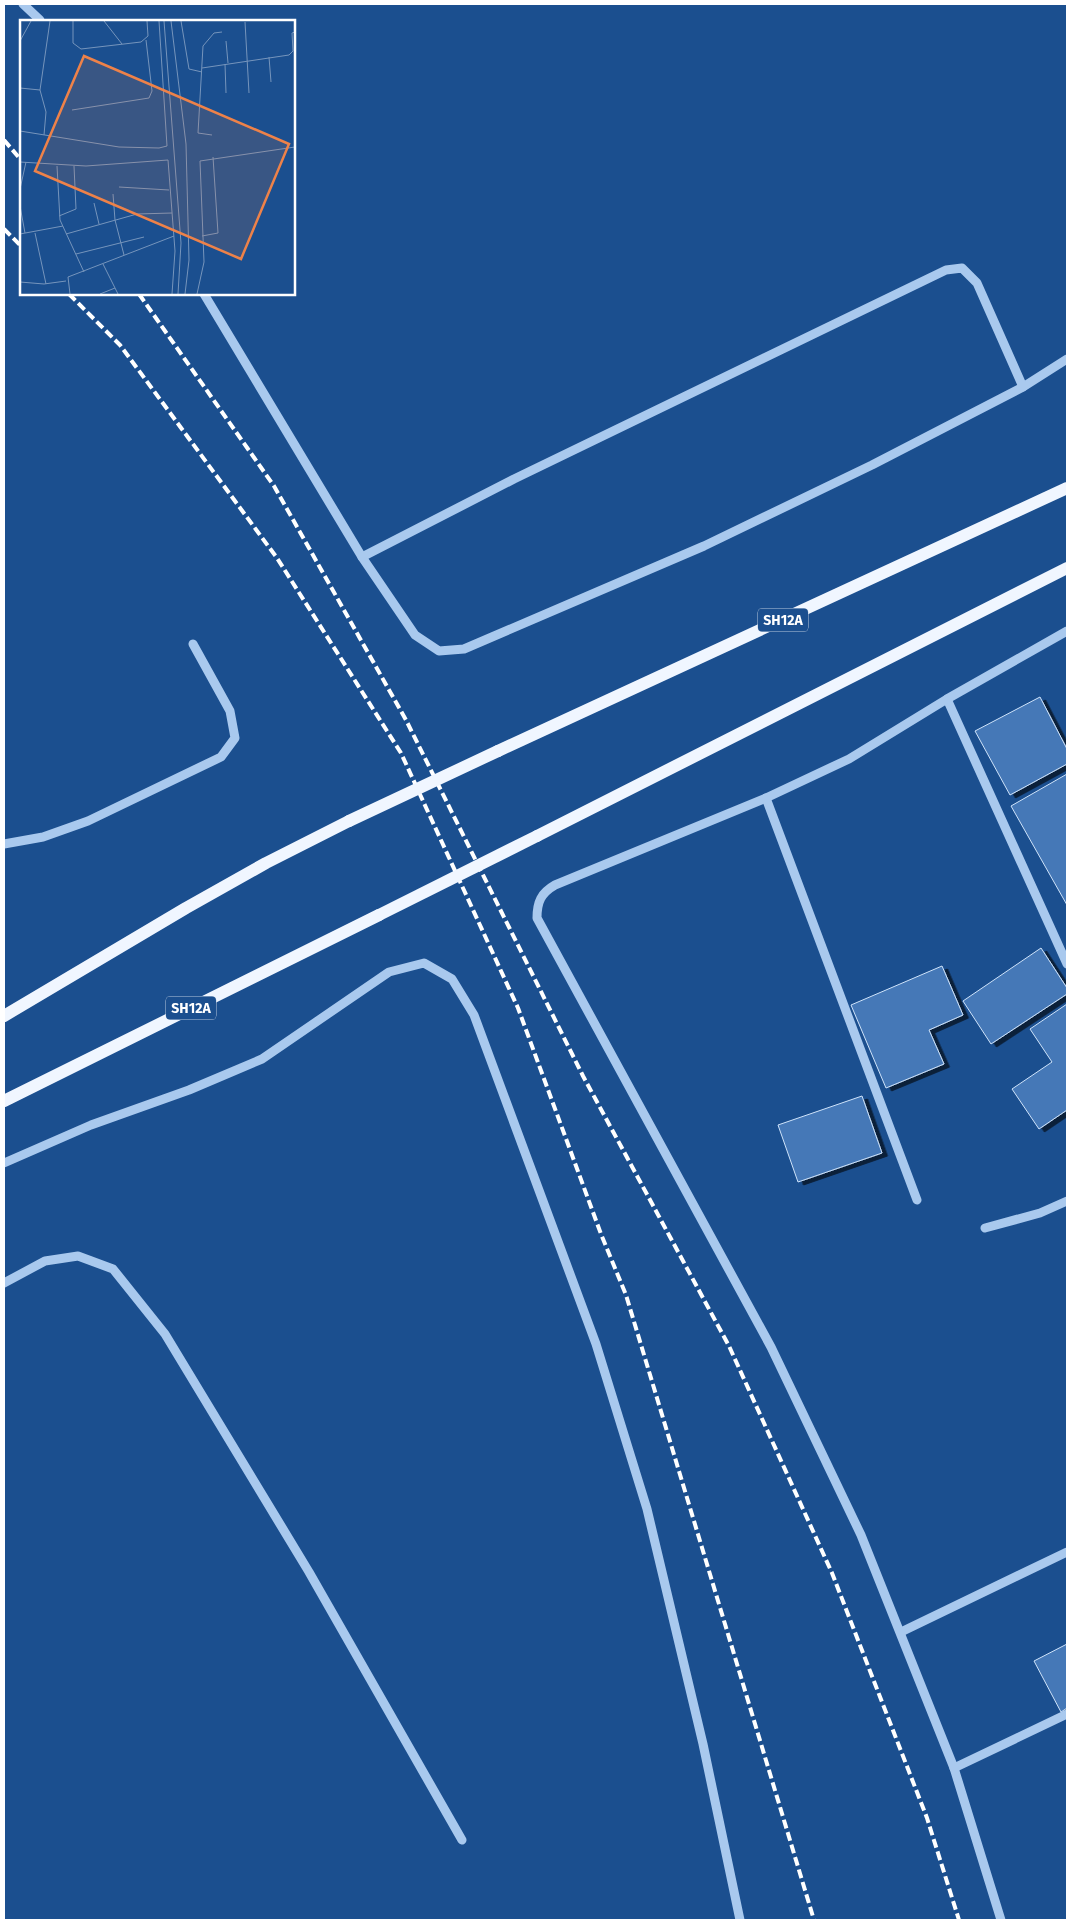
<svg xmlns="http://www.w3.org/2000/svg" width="1071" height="1924" viewBox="0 0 1071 1924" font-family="'Fira Sans',sans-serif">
	<defs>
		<filter id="shadow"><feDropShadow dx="5.5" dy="3" stdDeviation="0" flood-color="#0009"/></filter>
	</defs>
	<rect width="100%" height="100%" fill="#1b4f8f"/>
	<g fill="#4478b7" stroke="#cfe3fa" filter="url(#shadow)">
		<path d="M 1040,697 L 1067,749 L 1067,764 L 1010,795 L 975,731 Z"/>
		<path d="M 1067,774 L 1067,905 L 1011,806 Z"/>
		<path d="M 1041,948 L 1067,988 L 1067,994 L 991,1044 L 963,1001 Z"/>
		<path d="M 942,966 L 963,1015 L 929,1030 L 944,1064 L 886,1088 L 851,1005 Z"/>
		<path d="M 1067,1004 L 1067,1110 L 1039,1129 L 1012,1089 L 1052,1062 L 1030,1029 Z"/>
		<path d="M 862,1096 L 882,1153 L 798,1182 L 778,1125 Z"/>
		<path d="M 1067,1644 L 1067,1708 L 1061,1712 L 1034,1661 Z"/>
	</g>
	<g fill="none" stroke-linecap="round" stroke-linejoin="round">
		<g stroke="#a9c9ee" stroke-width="9">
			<path d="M 23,4 L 40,20"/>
			<path d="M 204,294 L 362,557 L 415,635 L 439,651 L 464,649 L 704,546 L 872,465 L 1023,387 L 1067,359"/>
			<path d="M 362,557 L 514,479 L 946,270 L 962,268 L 977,283 L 1023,387"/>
			<path d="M 947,699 L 1067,964"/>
			<path d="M 766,798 L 917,1200"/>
			<path d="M 4,844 L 43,837 L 88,821 L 221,757 L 235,738 L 230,711 L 193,644"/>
			<path d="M 4,1163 L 91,1125 L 189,1090 L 262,1059 L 389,972 L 424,963 L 452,979 L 474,1015 L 596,1344 L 647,1509 L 703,1744 L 740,1920"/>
			<path d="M 985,1228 L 1040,1213 L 1067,1201"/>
			<path d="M 4,1283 L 45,1261 L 78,1256 L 113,1269 L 165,1334 L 309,1572 L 462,1840"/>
			<path d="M 901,1632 L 1067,1552"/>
			<path d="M 954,1768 L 1067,1714"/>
			<path d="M 1001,1920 L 954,1768 L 861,1535 L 771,1347 L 537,918 C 537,902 541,893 555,885 L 766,798 L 849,759 L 947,699 L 1067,631"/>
		</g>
		<g stroke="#f0f6ff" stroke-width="12">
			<path d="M 498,751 L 1067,488"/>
			<path d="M 537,836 L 1067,568"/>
			<path d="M 4,1016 L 186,908 L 266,863 L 349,821"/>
			<path d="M 4,1101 L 379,915"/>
		</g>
		<g stroke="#fff" stroke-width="4" stroke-dasharray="9 4" stroke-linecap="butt">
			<path d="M 4,140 L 21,160"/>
			<path d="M 4,229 L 21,246"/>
			<path d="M 69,294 L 120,345 L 277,558 L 401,753 L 518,1008 L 601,1234 L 626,1295 L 814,1920"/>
			<path d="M 139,294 L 274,486 L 406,720 L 583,1076 L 729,1346 L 832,1573 L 927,1818 L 959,1920"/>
		</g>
		<g stroke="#f0f6ff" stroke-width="12">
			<path d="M 349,821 L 498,751"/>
			<path d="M 379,915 L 537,836"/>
		</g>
	</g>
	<g text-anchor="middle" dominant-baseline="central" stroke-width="4" stroke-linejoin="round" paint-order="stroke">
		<g fill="#1b4f8f" stroke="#bbcadd" stroke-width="1">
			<rect x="758" y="608.5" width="50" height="23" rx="4"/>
			<rect x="166" y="996.5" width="50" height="23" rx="4"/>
		</g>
		<g font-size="14" font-weight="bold" fill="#fff">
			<text x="783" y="620">SH12A</text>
			<text x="191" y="1008">SH12A</text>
		</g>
	</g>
	<g transform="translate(20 20)">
		<rect width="275" height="275" fill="#1b4f8f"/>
		<path fill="none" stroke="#7695bc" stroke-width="1" d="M 53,1 L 53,23 L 61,29 L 121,22 L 128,16 L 127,1M 84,1 L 102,24M 144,1 L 161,223 L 158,274M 151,1 L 166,124 L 169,240 L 165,274M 161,1 L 169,49 L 182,52M 225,2 L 229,73M 0,21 L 11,1M 206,21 L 208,43M 249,37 L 251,62M 205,44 L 206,73M 182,48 L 269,35 L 273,31 L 272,13 L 275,12M 0,68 L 20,70 L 30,1M 20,70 L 26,92 L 24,115M 52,90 L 129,78 L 132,71 L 126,20M 0,111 L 99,127 L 139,128 L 147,126 L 139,1M 192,115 L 178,113 L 183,26 L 194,13 L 202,12M 0,142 L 66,146 L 148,140 L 155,231 L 152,274M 37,146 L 40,200 L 64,252M 99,167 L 149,170M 0,169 L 6,142M 93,174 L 95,200 L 104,235M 74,183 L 79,204M 0,186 L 5,213M 39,196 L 56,189 L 54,146M 15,213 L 26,264M 0,214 L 43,206M 46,214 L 117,194 L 152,193M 182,216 L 198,213 L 193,137M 56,234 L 124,217M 83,244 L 98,274M 0,262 L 24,264 L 46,261M 50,274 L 48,257 L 154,216M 80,274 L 95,268M 177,274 L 184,242 L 180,141 L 275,127"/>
		<path fill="#ee8249" fill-opacity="0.15" stroke="#ee8249" stroke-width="2.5" d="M 64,36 L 269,124 L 221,239 L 15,151 Z"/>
		<rect width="275" height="275" fill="none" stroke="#fff" stroke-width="2.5"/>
	</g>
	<rect width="1071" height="1924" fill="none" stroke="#ffffff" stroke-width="10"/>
</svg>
